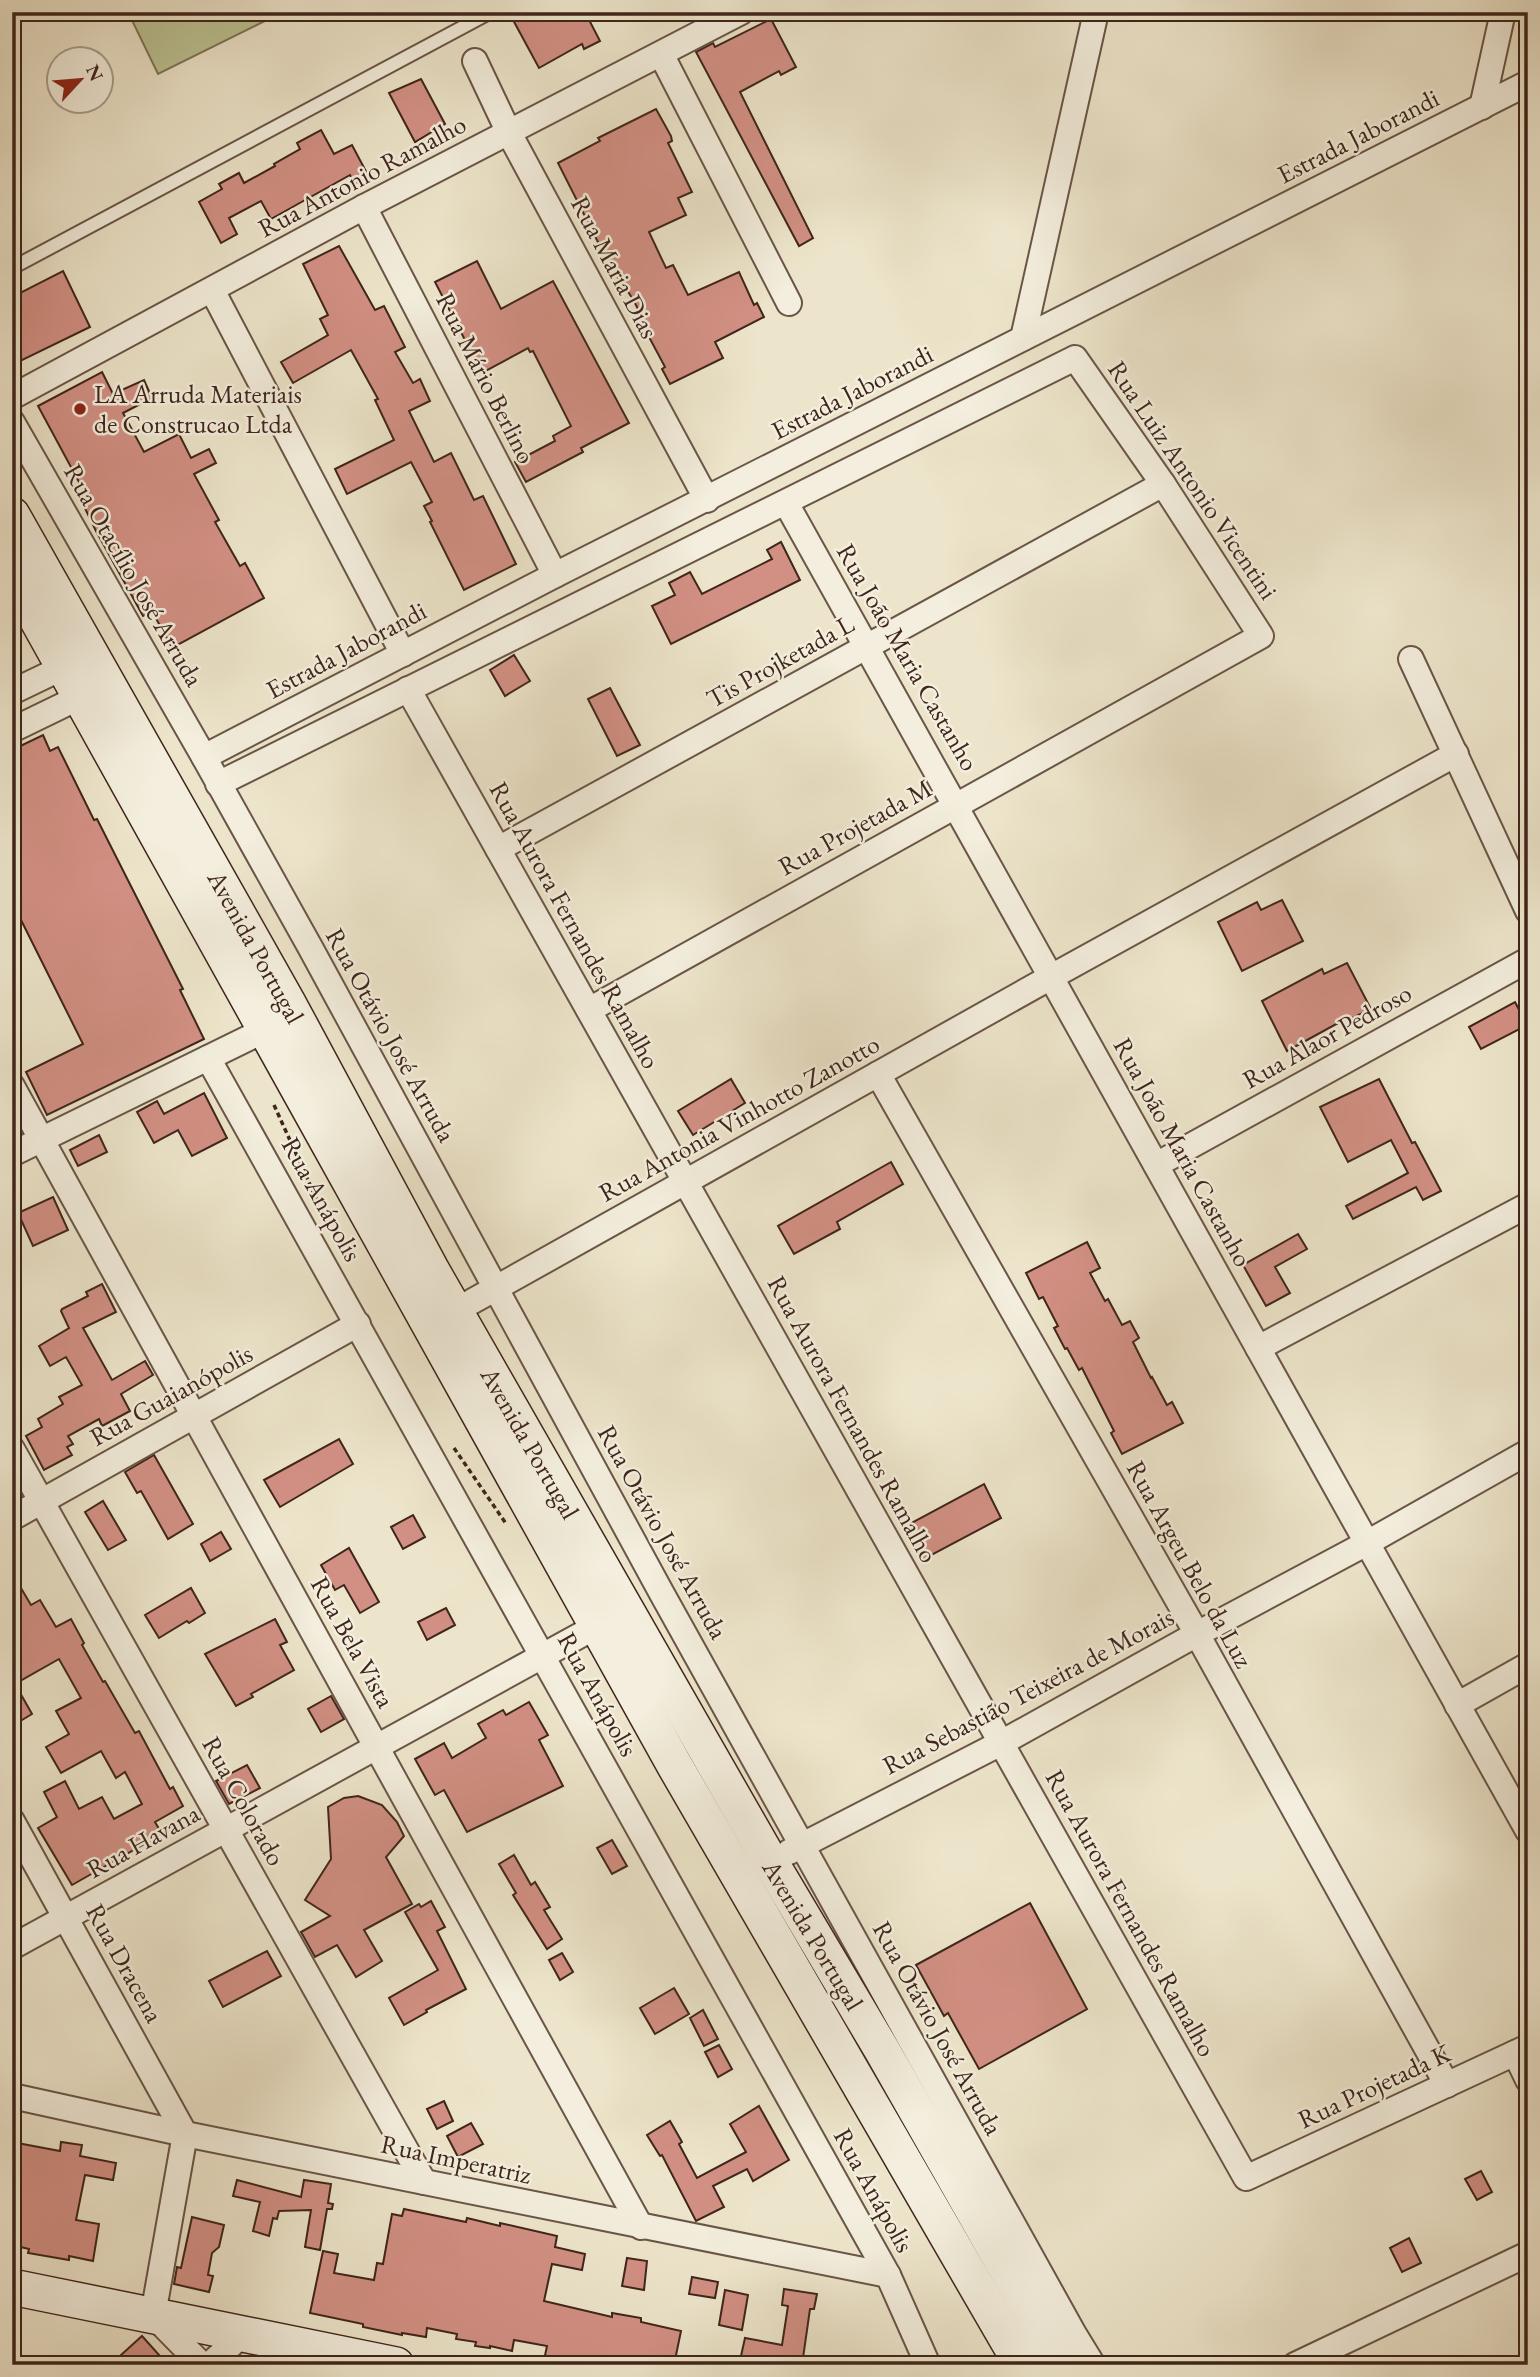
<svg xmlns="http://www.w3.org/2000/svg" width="1540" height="2377" viewBox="0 0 1540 2377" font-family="'EB Garamond',serif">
	<rect width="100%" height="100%" fill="#ede5cb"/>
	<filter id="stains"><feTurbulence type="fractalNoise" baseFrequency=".00286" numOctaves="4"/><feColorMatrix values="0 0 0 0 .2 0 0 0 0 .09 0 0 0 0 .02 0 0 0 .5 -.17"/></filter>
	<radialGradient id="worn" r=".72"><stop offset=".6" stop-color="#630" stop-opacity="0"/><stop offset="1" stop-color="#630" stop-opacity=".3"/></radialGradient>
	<path fill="#bcc395" stroke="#7e7458" stroke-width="2" d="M 128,12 L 283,12 L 158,74 Z"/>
	<g fill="#d29084" stroke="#3f251b" stroke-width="2">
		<path d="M 522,12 L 585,12 L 600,41 L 584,49 L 582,44 L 539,68 L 512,18 Z"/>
		<path d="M 771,19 L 796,67 L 781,75 L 779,71 L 740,92 L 813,238 L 799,246 L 696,52 L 713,43 L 715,47 Z"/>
		<path d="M 421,79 L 445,124 L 415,142 L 389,93 Z"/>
		<path d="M 656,109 L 671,136 L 672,141 L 668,143 L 692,192 L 678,198 L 686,215 L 649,232 L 666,268 L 673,265 L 688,295 L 739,272 L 754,305 L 757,303 L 764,317 L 715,342 L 723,358 L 670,384 L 662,369 L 665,367 L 649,337 L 651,336 L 634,301 L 625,287 L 623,288 L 607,255 L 605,256 L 558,163 L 600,141 L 598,138 Z"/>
		<path d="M 321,130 L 334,154 L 352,145 L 369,177 L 355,184 L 350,175 L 271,219 L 261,201 L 229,218 L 237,234 L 221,243 L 199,202 L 222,189 L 219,184 L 239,173 L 244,183 L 275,166 L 274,164 L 300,149 L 297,143 Z"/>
		<path d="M 339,246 L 375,310 L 384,306 L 405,347 L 395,352 L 413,383 L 420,379 L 430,401 L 409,411 L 434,462 L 451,453 L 474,500 L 483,496 L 516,564 L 464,590 L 430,522 L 432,521 L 424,506 L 432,502 L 411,462 L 347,494 L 335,469 L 394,440 L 375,400 L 378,399 L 351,350 L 293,383 L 281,362 L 328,335 L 320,319 L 328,315 L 303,264 Z"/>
		<path d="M 477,261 L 501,309 L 553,281 L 629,423 L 581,448 L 583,452 L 526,482 L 515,462 L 555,441 L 553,436 L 571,426 L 533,351 L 530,352 L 528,348 L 482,373 L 435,282 Z"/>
		<path d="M 63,271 L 90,327 L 12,365 L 12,297 Z"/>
		<path d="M 102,372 L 113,394 L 144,380 L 152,398 L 123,413 L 144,452 L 179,434 L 191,458 L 209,449 L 216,463 L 194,474 L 219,520 L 215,522 L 240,566 L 245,563 L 264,598 L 172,648 L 152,611 L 143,616 L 96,531 L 79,496 L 85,493 L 38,406 Z"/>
		<path d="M 781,542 L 800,580 L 671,644 L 652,606 L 675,595 L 669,583 L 690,572 L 702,594 L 772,559 L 767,550 Z"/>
		<path d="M 514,655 L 530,681 L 505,696 L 490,670 Z"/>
		<path d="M 610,688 L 640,745 L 617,756 L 588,699 Z"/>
		<path d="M 43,735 L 50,751 L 58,747 L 94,820 L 97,819 L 183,989 L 180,990 L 204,1039 L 47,1115 L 26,1072 L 83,1044 L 17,912 L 12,915 L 12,750 Z"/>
		<path d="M 1282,900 L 1303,941 L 1242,971 L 1218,922 L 1257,902 L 1261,910 Z"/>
		<path d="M 1347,963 L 1371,1009 L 1350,1019 L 1349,1017 L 1287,1051 L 1262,1001 L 1322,969 L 1324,974 Z"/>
		<path d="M 1515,1002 L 1527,1025 L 1481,1049 L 1469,1027 Z"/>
		<path d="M 731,1079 L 745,1103 L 693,1135 L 678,1111 Z"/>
		<path d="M 1379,1079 L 1412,1143 L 1415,1142 L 1441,1191 L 1423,1200 L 1416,1187 L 1353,1219 L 1346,1206 L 1408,1173 L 1391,1140 L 1348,1162 L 1320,1107 Z"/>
		<path d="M 204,1093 L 227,1138 L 192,1156 L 178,1130 L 154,1143 L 137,1112 L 157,1101 L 164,1114 Z"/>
		<path d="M 99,1135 L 107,1152 L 78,1166 L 70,1150 Z"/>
		<path d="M 891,1162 L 903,1184 L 837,1222 L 840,1229 L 794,1254 L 778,1226 Z"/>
		<path d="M 53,1197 L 68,1230 L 33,1246 L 18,1213 Z"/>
		<path d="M 1298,1234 L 1307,1249 L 1275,1267 L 1290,1293 L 1266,1306 L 1243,1265 Z"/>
		<path d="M 1087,1242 L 1100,1268 L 1090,1273 L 1105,1301 L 1108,1299 L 1122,1325 L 1130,1321 L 1139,1338 L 1133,1342 L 1151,1378 L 1152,1377 L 1167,1405 L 1172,1402 L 1183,1423 L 1122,1454 L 1111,1433 L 1114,1431 L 1082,1368 L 1079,1370 L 1067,1348 L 1065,1349 L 1054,1328 L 1058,1326 L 1043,1297 L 1039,1299 L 1026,1273 Z"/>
		<path d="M 102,1284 L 116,1312 L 83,1328 L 112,1380 L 145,1361 L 153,1375 L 121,1394 L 130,1411 L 102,1426 L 99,1419 L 68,1436 L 73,1444 L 67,1447 L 72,1455 L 44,1470 L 26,1436 L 42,1427 L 38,1419 L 63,1404 L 59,1397 L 82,1385 L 66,1357 L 50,1366 L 39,1346 L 69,1328 L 61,1311 L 62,1309 L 88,1296 L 86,1292 Z"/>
		<path d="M 339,1439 L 353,1464 L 280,1507 L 264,1480 Z"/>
		<path d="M 154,1455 L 193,1524 L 168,1539 L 141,1491 L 137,1493 L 125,1472 Z"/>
		<path d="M 984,1484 L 1001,1518 L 922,1560 L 904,1527 Z"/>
		<path d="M 103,1501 L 126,1540 L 108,1550 L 85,1512 Z"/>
		<path d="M 413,1515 L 425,1537 L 403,1549 L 391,1527 Z"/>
		<path d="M 221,1532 L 231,1549 L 210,1561 L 201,1544 Z"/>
		<path d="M 349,1548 L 379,1602 L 360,1613 L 344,1585 L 335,1590 L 321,1565 Z"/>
		<path d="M 12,1573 L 31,1605 L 40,1600 L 56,1627 L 71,1619 L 84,1643 L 82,1645 L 103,1682 L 105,1681 L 135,1733 L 139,1731 L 170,1789 L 173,1787 L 183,1806 L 155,1822 L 162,1834 L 72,1885 L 38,1828 L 57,1817 L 44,1792 L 65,1781 L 79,1809 L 102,1797 L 114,1819 L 142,1804 L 125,1772 L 116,1778 L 101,1751 L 61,1773 L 46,1747 L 69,1734 L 56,1711 L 81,1698 L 59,1659 L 15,1684 L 32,1714 L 12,1726 Z"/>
		<path d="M 191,1588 L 205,1613 L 189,1623 L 187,1621 L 159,1638 L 145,1615 Z"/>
		<path d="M 446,1608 L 455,1625 L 427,1640 L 418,1622 Z"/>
		<path d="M 275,1619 L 287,1642 L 280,1645 L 294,1670 L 251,1694 L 253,1697 L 236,1706 L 205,1654 Z"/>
		<path d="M 331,1696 L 344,1719 L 321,1732 L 308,1709 Z"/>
		<path d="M 529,1702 L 548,1735 L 539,1740 L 563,1786 L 467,1832 L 444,1790 L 435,1795 L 415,1759 L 444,1743 L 452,1758 L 486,1738 L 478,1724 L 503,1710 L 506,1715 Z"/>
		<path d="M 247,1765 L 260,1788 L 229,1804 L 216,1781 Z"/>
		<path d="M 358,1796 L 382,1805 L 397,1822 L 404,1836 L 386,1857 L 412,1904 L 364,1930 L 382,1961 L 356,1977 L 337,1945 L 315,1957 L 301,1932 L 330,1916 L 305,1900 L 331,1859 L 328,1807 L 344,1798 Z"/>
		<path d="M 612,1840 L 627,1866 L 612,1874 L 597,1848 Z"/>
		<path d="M 514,1855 L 531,1885 L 535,1882 L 550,1907 L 544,1910 L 562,1939 L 547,1949 L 513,1895 L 516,1893 L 499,1864 Z"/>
		<path d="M 431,1901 L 445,1927 L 437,1931 L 466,1989 L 426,2010 L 427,2012 L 404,2025 L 389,1998 L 438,1970 L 405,1912 L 419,1904 L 421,1907 Z"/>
		<path d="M 1030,1903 L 1087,2009 L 979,2069 L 948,2013 L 944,2016 L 916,1965 Z"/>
		<path d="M 267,1951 L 281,1976 L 223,2007 L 209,1981 Z"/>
		<path d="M 562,1953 L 573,1972 L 560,1980 L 549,1960 Z"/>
		<path d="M 674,1988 L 689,2014 L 655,2034 L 640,2008 Z"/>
		<path d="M 703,2010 L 718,2039 L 704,2046 L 690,2018 Z"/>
		<path d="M 719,2045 L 732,2069 L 718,2077 L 705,2052 Z"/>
		<path d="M 444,2101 L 453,2121 L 437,2129 L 427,2109 Z"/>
		<path d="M 759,2106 L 789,2160 L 753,2181 L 747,2169 L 713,2186 L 724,2207 L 696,2221 L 662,2155 L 660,2156 L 647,2135 L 670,2121 L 682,2142 L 679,2144 L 697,2178 L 746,2152 L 730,2124 Z"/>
		<path d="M 471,2123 L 483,2144 L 458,2157 L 447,2136 Z"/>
		<path d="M 12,2142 L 60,2151 L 61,2142 L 82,2145 L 80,2156 L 116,2163 L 113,2180 L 85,2175 L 76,2220 L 99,2224 L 93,2261 L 69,2256 L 69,2260 L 28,2253 L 29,2249 L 12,2245 Z"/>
		<path d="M 1481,2171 L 1492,2192 L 1477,2200 L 1465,2179 Z"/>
		<path d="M 237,2180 L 301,2197 L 304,2180 L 331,2184 L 328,2203 L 333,2204 L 332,2209 L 327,2209 L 320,2250 L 305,2247 L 311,2210 L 279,2211 L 277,2219 L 273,2218 L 269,2236 L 253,2231 L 260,2202 L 233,2196 Z"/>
		<path d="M 404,2209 L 466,2222 L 467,2218 L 500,2226 L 500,2223 L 557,2236 L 555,2247 L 585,2254 L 582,2270 L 552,2264 L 544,2301 L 612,2317 L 612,2313 L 641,2318 L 641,2322 L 681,2331 L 674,2365 L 543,2365 L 547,2346 L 514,2340 L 512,2351 L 490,2346 L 490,2348 L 475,2346 L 476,2342 L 456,2339 L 457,2334 L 427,2328 L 426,2337 L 402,2333 L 402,2335 L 363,2327 L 363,2324 L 310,2313 L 323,2251 L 338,2254 L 334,2273 L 374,2280 L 377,2263 L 383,2264 L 392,2214 L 402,2216 Z"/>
		<path d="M 192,2217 L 224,2225 L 219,2247 L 212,2253 L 208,2275 L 213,2276 L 209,2292 L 174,2284 L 177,2267 L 181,2268 Z"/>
		<path d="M 1409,2238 L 1421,2263 L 1402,2272 L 1390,2248 Z"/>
		<path d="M 627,2258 L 647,2261 L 644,2290 L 622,2286 Z"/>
		<path d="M 692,2277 L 718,2282 L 715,2298 L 689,2294 Z"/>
		<path d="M 784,2289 L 817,2294 L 814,2309 L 810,2309 L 802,2365 L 739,2365 L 745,2338 L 782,2345 L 788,2306 L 782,2305 Z"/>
		<path d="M 725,2290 L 748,2295 L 742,2330 L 719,2325 Z"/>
		<path d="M 142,2336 L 168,2365 L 110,2365 Z"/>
	</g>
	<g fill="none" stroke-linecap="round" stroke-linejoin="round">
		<defs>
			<path id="lane" d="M 12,268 L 491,12"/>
			<g id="street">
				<path d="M 661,54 L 789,303"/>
				<path d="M 475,61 L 509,133 L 707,500"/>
				<path d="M 1482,107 L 1503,12"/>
				<path d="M 364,207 L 555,575"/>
				<path d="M 212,290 L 403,654"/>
				<path d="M 1023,338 L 1096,12"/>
				<path d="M 12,397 L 364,207 L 741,12"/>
				<path d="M 12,422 L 204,757 L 310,947 L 661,1592 L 1074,2334 L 1093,2365"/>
				<path d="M 786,503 C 1035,944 1280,1388 1528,1831"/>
				<path d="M 1411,659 L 1528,911"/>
				<path d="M 408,689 L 1246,2178 L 1528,2047"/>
				<path d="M 12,692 L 64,667"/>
				<path d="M 12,730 L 80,697"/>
				<path d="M 204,757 L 555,575 L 1528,83"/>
				<path d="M 218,784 L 1075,358 L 1163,484 L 1261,636 L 589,1010"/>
				<path d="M 498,849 L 1163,484"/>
				<path d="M 208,1058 L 888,2275 L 928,2365"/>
				<path d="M 878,1074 L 1197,1634 L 1447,2085"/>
				<path d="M 12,1086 L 641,2227"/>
				<path d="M 12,1154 L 265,1030"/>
				<path d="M 1156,1165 L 1528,960"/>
				<path d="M 455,1311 L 1051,977 L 1456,754"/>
				<path d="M 1258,1348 L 1528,1205"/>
				<path d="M 12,1449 L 424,2182"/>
				<path d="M 12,1518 L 358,1324"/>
				<path d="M 1457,1705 L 1528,1665"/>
				<path d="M 12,1821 L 185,2134 L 153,2315 L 202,2365"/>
				<path d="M 789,1852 L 1001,1743 L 1197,1634 L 1367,1543 L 1528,1452"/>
				<path d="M 12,1947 L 597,1626"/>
				<path d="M 1515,2053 L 1528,2080"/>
				<path d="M 12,2096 L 185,2134 L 888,2275"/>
				<path d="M 209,2365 L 243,2334"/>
				<path d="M 1295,2365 L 1528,2254"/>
			</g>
			<g id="secondary">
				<path d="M 12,515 L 288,1003 L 432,1271 L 771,1863 L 882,2050 L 1061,2365"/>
				<path d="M 12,574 L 675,1766 L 1022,2365"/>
				<path d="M 12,2287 L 396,2365"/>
			</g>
		</defs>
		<use href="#lane" stroke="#6a5547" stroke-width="16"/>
		<use href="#street" stroke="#6a5547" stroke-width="28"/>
		<use href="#secondary" stroke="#3f251b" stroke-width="38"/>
		<g stroke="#3f251b" stroke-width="3.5" stroke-dasharray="5 3.5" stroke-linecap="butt">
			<path d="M 274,1105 L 327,1222"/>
			<path d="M 454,1448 L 507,1525"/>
		</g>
		<use href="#lane" stroke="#f3eedd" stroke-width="12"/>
		<use href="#street" stroke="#f3eedd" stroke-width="24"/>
		<use href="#secondary" stroke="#f3eedd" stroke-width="35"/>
	</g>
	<circle fill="#8f2418" stroke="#f3eedd" stroke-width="2.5" cx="80" cy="409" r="7"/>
	<g text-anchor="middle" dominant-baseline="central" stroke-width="5" stroke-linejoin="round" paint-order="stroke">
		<g font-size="26" fill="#3f251b" stroke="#f3eedd">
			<text transform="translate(1358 136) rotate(-27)">Estrada Jaborandi</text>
			<text transform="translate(362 176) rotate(-28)">Rua Antonio Ramalho</text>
			<text transform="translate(615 267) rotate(62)">Rua Maria Dias</text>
			<text transform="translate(486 378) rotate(63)">Rua Mário Berlino</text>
			<text transform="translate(852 392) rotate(-27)">Estrada Jaborandi</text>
			<text transform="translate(1193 480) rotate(56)">Rua Luiz Antonio Vicentini</text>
			<text transform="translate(134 575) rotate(60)">Rua Otacílio José Arruda</text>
			<text transform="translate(346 650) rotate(-28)">Estrada Jaborandi</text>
			<text transform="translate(908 657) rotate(60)">Rua João Maria Castanho</text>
			<text transform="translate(780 661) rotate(-29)">Tis Projketada L</text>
			<text transform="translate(855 827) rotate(-29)">Rua Projetada M</text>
			<text transform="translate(575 925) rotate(61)">Rua Aurora Fernandes Ramalho</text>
			<text transform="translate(256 947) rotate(61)">Avenida Portugal</text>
			<text transform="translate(391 1035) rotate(61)">Rua Otávio José Arruda</text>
			<text transform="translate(1327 1036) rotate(-29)">Rua Alaor Pedroso</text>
			<text transform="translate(739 1118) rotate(-29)">Rua Antonia Vinhotto Zanotto</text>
			<text transform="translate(1183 1152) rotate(61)">Rua João Maria Castanho</text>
			<text transform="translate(322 1199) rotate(61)">Rua Anápolis</text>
			<text transform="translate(171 1395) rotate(-29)">Rua Guaianópolis</text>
			<text transform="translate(853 1419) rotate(61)">Rua Aurora Fernandes Ramalho</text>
			<text transform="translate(530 1443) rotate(60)">Avenida Portugal</text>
			<text transform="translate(663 1532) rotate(61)">Rua Otávio José Arruda</text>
			<text transform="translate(1190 1564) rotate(61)">Rua Argeu Belo da Luz</text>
			<text transform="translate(353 1642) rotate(61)">Rua Bela Vista</text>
			<text transform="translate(1028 1691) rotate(-28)">Rua Sebastião Teixeira de Morais</text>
			<text transform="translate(598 1694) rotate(61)">Rua Anápolis</text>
			<text transform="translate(244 1801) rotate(61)">Rua Colorado</text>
			<text transform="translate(143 1841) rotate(-29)">Rua Havana</text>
			<text transform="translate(1131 1913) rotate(61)">Rua Aurora Fernandes Ramalho</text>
			<text transform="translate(813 1935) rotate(59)">Avenida Portugal</text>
			<text transform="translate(125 1963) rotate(61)">Rua Dracena</text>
			<text transform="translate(938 2028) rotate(61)">Rua Otávio José Arruda</text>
			<text transform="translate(1374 2086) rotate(-25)">Rua Projetada K</text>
			<text transform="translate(456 2159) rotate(12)">Rua Imperatriz</text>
			<text transform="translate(874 2190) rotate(61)">Rua Anápolis</text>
		</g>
		<g font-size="26" fill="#3f251b" stroke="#f3eedd" text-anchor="start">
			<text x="94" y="394">LA Arruda Materiais<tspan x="94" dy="30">de Construcao Ltda</tspan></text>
		</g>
	</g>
	<rect width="1540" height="2377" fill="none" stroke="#ede5cb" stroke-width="42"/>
	<rect x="14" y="14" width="1512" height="2349" fill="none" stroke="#3f251b" stroke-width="3.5"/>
	<rect x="21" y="21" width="1498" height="2335" fill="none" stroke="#3f251b" stroke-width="2"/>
	<g transform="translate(80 80) rotate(64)"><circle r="33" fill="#f3eedd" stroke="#ab9e8f" stroke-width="2"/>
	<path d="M0-5L12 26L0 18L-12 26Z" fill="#8f2418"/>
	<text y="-10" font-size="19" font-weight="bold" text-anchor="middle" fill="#3f251b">N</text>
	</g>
	<rect width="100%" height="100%" filter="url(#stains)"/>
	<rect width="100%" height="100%" fill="url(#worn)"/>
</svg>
